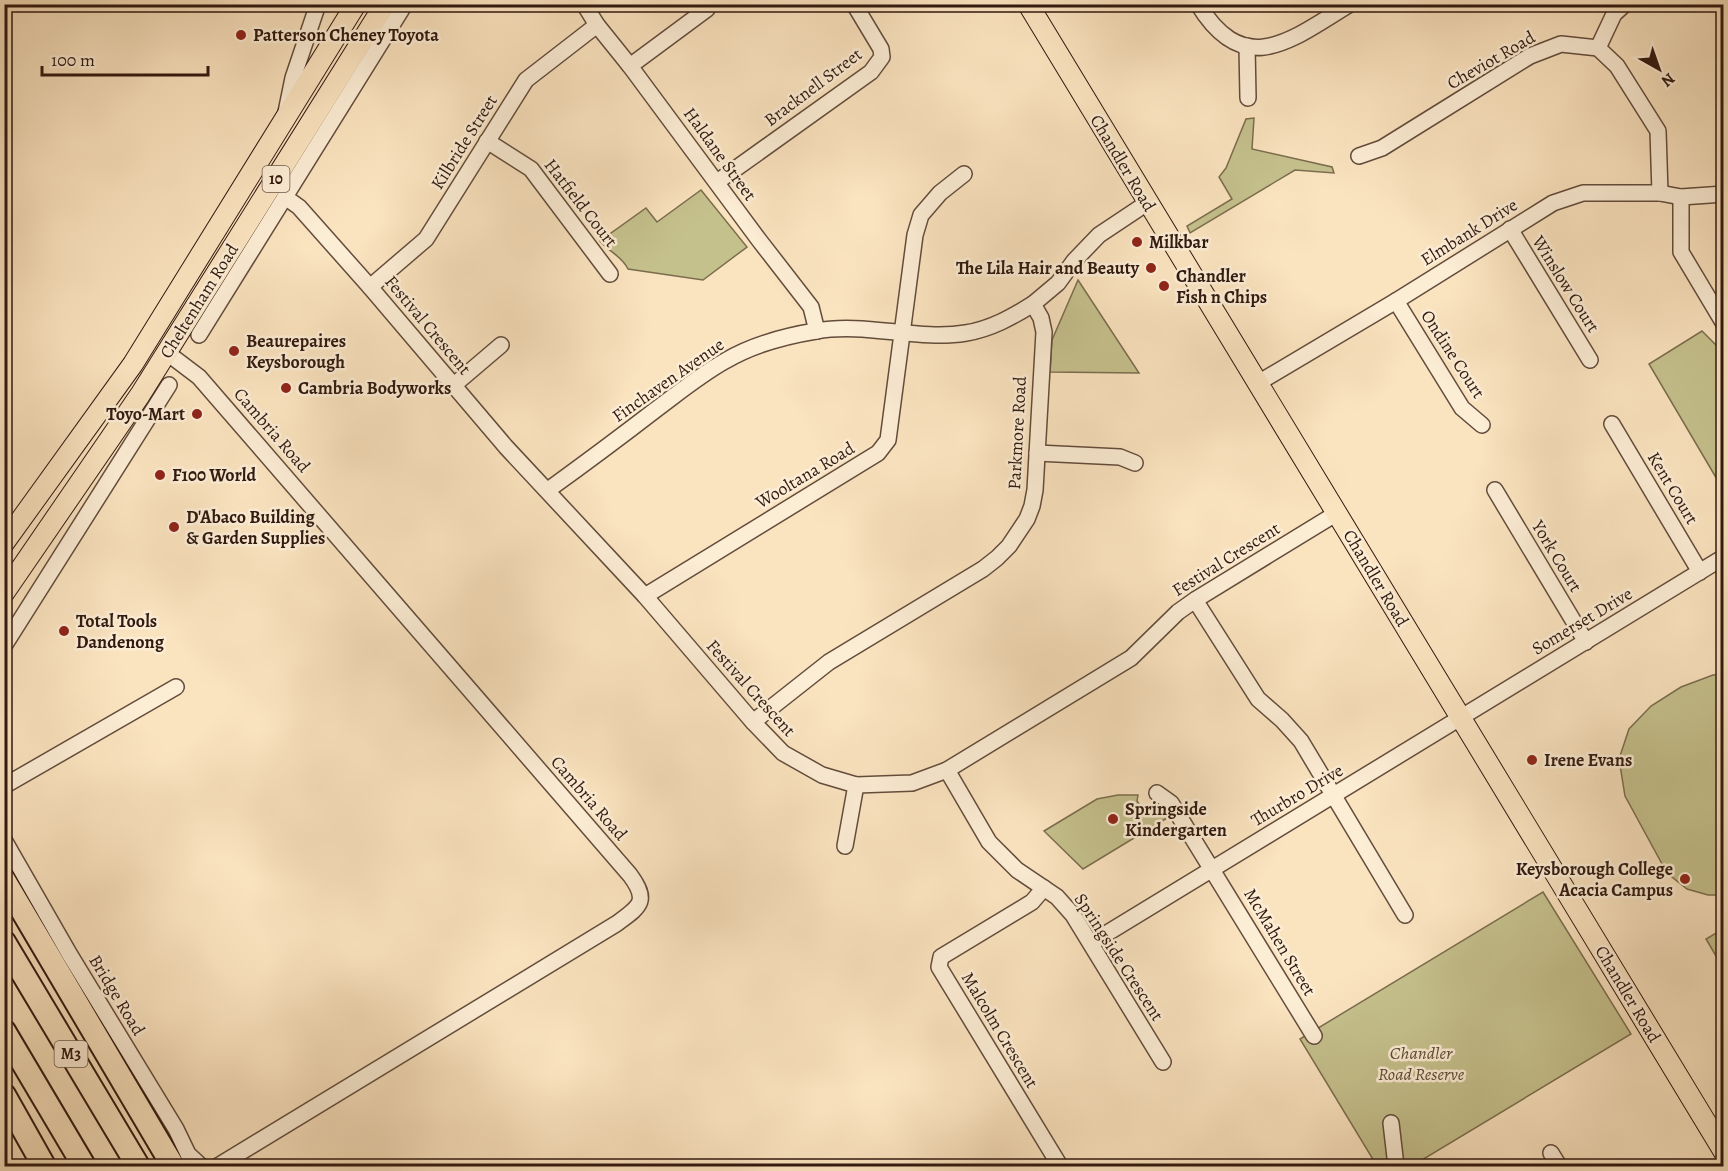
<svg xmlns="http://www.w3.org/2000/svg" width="1728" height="1171" viewBox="0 0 1728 1171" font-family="Alegreya,serif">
	<rect width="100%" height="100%" fill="#fae3bf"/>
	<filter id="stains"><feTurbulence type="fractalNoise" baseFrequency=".00333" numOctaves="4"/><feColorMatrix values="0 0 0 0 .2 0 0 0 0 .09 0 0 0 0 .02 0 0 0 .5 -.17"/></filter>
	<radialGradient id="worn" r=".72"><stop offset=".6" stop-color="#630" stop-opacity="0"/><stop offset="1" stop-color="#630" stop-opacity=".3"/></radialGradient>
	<g fill="#c5c18d" stroke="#7b6d4e" stroke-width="1.5">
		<path d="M 1254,118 L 1252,149 L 1332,167 L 1334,173 L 1295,170 L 1190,233 L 1187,226 L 1232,199 L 1219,177 L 1226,168 L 1246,119 Z"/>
		<path d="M 701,190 L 747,247 L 703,280 L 628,269 C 622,256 609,252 600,241 L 646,208 L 657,222 Z"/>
		<path d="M 1078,280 L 1139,373 L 1050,372 L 1052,340 Z"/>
		<path d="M 1702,331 L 1723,352 L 1724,485 L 1721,486 L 1649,364 Z"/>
		<path d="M 1723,674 L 1723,895 L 1708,895 L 1687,889 L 1667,873 L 1625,796 L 1619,759 L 1629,729 L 1651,706 L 1681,687 L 1713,675 Z"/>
		<path d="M 1118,795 L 1138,795 L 1137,801 C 1143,811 1150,816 1162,813 L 1167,818 L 1083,869 L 1044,831 L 1097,799 Z"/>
		<path d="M 1543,892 L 1631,1034 L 1412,1166 L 1377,1166 L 1300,1039 Z"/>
		<path d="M 1723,929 L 1723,968 L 1706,939 Z"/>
	</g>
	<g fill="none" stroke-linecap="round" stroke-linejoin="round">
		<defs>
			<g id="minor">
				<path d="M 584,4 L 597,25 L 630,66 L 759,240 L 811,307 L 817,331"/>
				<path d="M 1198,4 C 1245,81 1292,39 1350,4"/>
				<path d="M 1247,46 L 1248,98"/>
				<path d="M 1598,48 L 1614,14 L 1625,4"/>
				<path d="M 630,66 L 707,9"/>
				<path d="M 286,112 L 293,78 L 318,4"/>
				<path d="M 487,141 L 531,169 L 610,274"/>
				<path d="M 1359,156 L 1382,148 L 1530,56 L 1561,44 L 1598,48 L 1617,66 L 1658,131 L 1660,193"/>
				<path d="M 717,182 L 871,72 L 882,57 L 881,49 L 854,4"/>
				<path d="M 285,197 L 299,207 L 370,287 L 506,447 L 645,596 L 753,722 L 783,753 L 822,775 L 856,785 L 912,783 L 947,770 L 1131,658 L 1178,612 L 1195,600 L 1337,513"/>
				<path d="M 1681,197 L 1681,252 L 1724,324"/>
				<path d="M 1510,229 L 1590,360"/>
				<path d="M 370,287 L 426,239 L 526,80 L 597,25"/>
				<path d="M 1396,301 L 1462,408 L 1482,425"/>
				<path d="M 199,335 L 405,4"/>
				<path d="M 166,352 L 199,377 L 630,875 C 650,902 639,907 616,924 L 218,1166"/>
				<path d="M 1258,383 L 1396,301 L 1553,203 L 1583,193 L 1660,193 L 1681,197 L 1724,194"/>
				<path d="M 454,385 L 501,345"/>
				<path d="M 1612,424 L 1700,572"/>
				<path d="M 1037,453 L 1120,457 L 1135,463"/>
				<path d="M 548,490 C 584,464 619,438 654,411 C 677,394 700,375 725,361 C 752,345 785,336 816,331 C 866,322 918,341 966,333 C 991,329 1012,317 1033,304"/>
				<path d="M 1495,490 L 1586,642"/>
				<path d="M 645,596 L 878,453 L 888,440 L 915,235 L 921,215 L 940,193 L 964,174"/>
				<path d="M 1195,600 L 1258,699 L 1282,720 L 1301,741 L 1405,915"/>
				<path d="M 4,646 L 169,385"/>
				<path d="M 753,722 L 829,662 L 983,569 L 997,558 L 1009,546 L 1027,519 L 1032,506 L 1035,490 L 1044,332 L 1041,318 L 1033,304 L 1058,283 L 1074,261 L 1099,235 L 1147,203"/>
				<path d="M 947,770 L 989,842 L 1017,870 L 1057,897 L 1073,915 L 1163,1062"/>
				<path d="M 4,786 L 176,687"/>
				<path d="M 1157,793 L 1171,803 L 1314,1036"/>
				<path d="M 4,840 L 70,955 L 176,1129 L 188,1154 L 201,1166"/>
				<path d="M 845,846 L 856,785"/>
				<path d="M 1044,888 L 1032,902 L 941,957 L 939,967 L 1060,1166"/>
				<path d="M 1091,943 L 1724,557"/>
				<path d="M 1391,1123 L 1396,1166"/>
				<path d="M 1551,1153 L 1559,1166"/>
			</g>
			<g id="major">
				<path d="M 1028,4 L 1724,1152"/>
				<path d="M 4,543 L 133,364 L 356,4"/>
				<path d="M 4,593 L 140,395 L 385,4"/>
			</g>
			<g id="highway">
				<path d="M 4,880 L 173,1166"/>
				<path d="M 4,942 L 138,1166"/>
				<path d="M 4,1031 L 84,1166"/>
				<path d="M 4,1095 L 44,1166"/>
			</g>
		</defs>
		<use href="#minor" stroke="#634c3c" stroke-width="18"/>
		<use href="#major" stroke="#311910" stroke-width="22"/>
		<use href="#highway" stroke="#311910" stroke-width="26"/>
		<use href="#minor" stroke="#fcedd5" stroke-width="15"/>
		<use href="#major" stroke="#fae3bf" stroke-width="20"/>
		<use href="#highway" stroke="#fae3bf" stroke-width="22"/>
	</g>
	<g fill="#8f2418" stroke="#fcedd5" stroke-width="2">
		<circle cx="241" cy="35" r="6"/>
		<circle cx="1137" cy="242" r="6"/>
		<circle cx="1151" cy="268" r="6"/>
		<circle cx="1164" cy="286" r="6"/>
		<circle cx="234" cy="351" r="6"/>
		<circle cx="286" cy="388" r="6"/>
		<circle cx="197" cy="414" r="6"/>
		<circle cx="160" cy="475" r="6"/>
		<circle cx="174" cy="527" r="6"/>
		<circle cx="64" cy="631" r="6"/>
		<circle cx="1532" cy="760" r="6"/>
		<circle cx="1113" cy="819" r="6"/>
		<circle cx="1685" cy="879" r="6"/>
	</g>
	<g text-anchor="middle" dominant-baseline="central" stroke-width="5" stroke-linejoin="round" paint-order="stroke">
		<g fill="#fcedd5" stroke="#6e594b" stroke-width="1.5">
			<rect x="262.5" y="166" width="27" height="26" rx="4.5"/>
			<rect x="54.5" y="1041" width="33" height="26" rx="4.5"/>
		</g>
		<g font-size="16" font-weight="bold" fill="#311910">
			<text x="276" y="179">10</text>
			<text x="71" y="1054">M3</text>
		</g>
		<g font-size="18" font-weight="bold" fill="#311910" stroke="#fcedd5" text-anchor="start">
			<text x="253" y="35">Patterson Cheney Toyota</text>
			<text x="1149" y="242">Milkbar</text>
			<text x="1139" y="268" text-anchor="end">The Lila Hair and Beauty</text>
			<text x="1176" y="276">Chandler<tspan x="1176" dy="21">Fish n Chips</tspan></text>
			<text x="246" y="341">Beaurepaires<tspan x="246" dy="21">Keysborough</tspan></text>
			<text x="298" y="388">Cambria Bodyworks</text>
			<text x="185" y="414" text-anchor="end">Toyo-Mart</text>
			<text x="172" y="475">F100 World</text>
			<text x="186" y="517">D'Abaco Building<tspan x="186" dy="21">&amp; Garden Supplies</tspan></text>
			<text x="76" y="621">Total Tools<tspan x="76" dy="21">Dandenong</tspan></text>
			<text x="1544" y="760">Irene Evans</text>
			<text x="1125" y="809">Springside<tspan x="1125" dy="21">Kindergarten</tspan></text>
			<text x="1673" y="869" text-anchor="end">Keysborough College<tspan x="1673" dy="21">Acacia Campus</tspan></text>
		</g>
		<g font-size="18" fill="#311910" stroke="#fcedd5">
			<text transform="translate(1491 60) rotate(-30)">Cheviot Road</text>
			<text transform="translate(813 87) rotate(-37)">Bracknell Street</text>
			<text transform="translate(464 142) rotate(-58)">Kilbride Street</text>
			<text transform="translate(720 154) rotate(54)">Haldane Street</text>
			<text transform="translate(1123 163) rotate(59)">Chandler Road</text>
			<text transform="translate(581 203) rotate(52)">Hatfield Court</text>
			<text transform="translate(1469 232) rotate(-32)">Elmbank Drive</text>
			<text transform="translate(1566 284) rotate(58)">Winslow Court</text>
			<text transform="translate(199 301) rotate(-58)">Cheltenham Road</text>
			<text transform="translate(428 325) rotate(50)">Festival Crescent</text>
			<text transform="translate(1453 354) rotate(57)">Ondine Court</text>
			<text transform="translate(668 380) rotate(-35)">Finchaven Avenue</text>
			<text transform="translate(272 430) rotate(49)">Cambria Road</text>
			<text transform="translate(1017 433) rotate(-87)">Parkmore Road</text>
			<text transform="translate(805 475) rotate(-31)">Wooltana Road</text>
			<text transform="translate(1673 488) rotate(59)">Kent Court</text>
			<text transform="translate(1557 556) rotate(59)">York Court</text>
			<text transform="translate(1226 559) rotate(-32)">Festival Crescent</text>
			<text transform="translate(1376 578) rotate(59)">Chandler Road</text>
			<text transform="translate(1582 621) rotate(-31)">Somerset Drive</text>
			<text transform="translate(751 688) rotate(48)">Festival Crescent</text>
			<text transform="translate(1297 795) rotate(-31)">Thurbro Drive</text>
			<text transform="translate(589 798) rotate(49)">Cambria Road</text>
			<text transform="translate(1280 942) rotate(59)">McMahen Street</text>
			<text transform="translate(1119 957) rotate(57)">Springside Crescent</text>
			<text transform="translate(1628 994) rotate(59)">Chandler Road</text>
			<text transform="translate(117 995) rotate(59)">Bridge Road</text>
			<text transform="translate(1000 1030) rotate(59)">Malcolm Crescent</text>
		</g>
		<g font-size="18" font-style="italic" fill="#5d4b36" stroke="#fcedd5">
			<text x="1421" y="1053">Chandler<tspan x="1421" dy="21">Road Reserve</tspan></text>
		</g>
	</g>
	<rect width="1728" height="1171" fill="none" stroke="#fae3bf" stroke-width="24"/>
	<rect x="6" y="6" width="1716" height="1159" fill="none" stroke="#311910" stroke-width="3"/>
	<rect x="12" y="12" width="1704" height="1147" fill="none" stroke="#311910" stroke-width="1.5"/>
	<g transform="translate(1659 69) rotate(140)" stroke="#fcedd5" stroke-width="4.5" paint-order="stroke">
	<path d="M0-4.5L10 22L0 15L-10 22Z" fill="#311910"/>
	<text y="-9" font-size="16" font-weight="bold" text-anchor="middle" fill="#311910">N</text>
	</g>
	<path d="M42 66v9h166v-9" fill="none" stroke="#311910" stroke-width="3"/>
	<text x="51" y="66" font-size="18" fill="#311910" stroke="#fcedd5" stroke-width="4.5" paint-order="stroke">100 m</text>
	<rect width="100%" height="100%" filter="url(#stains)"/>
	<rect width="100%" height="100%" fill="url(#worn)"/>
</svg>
